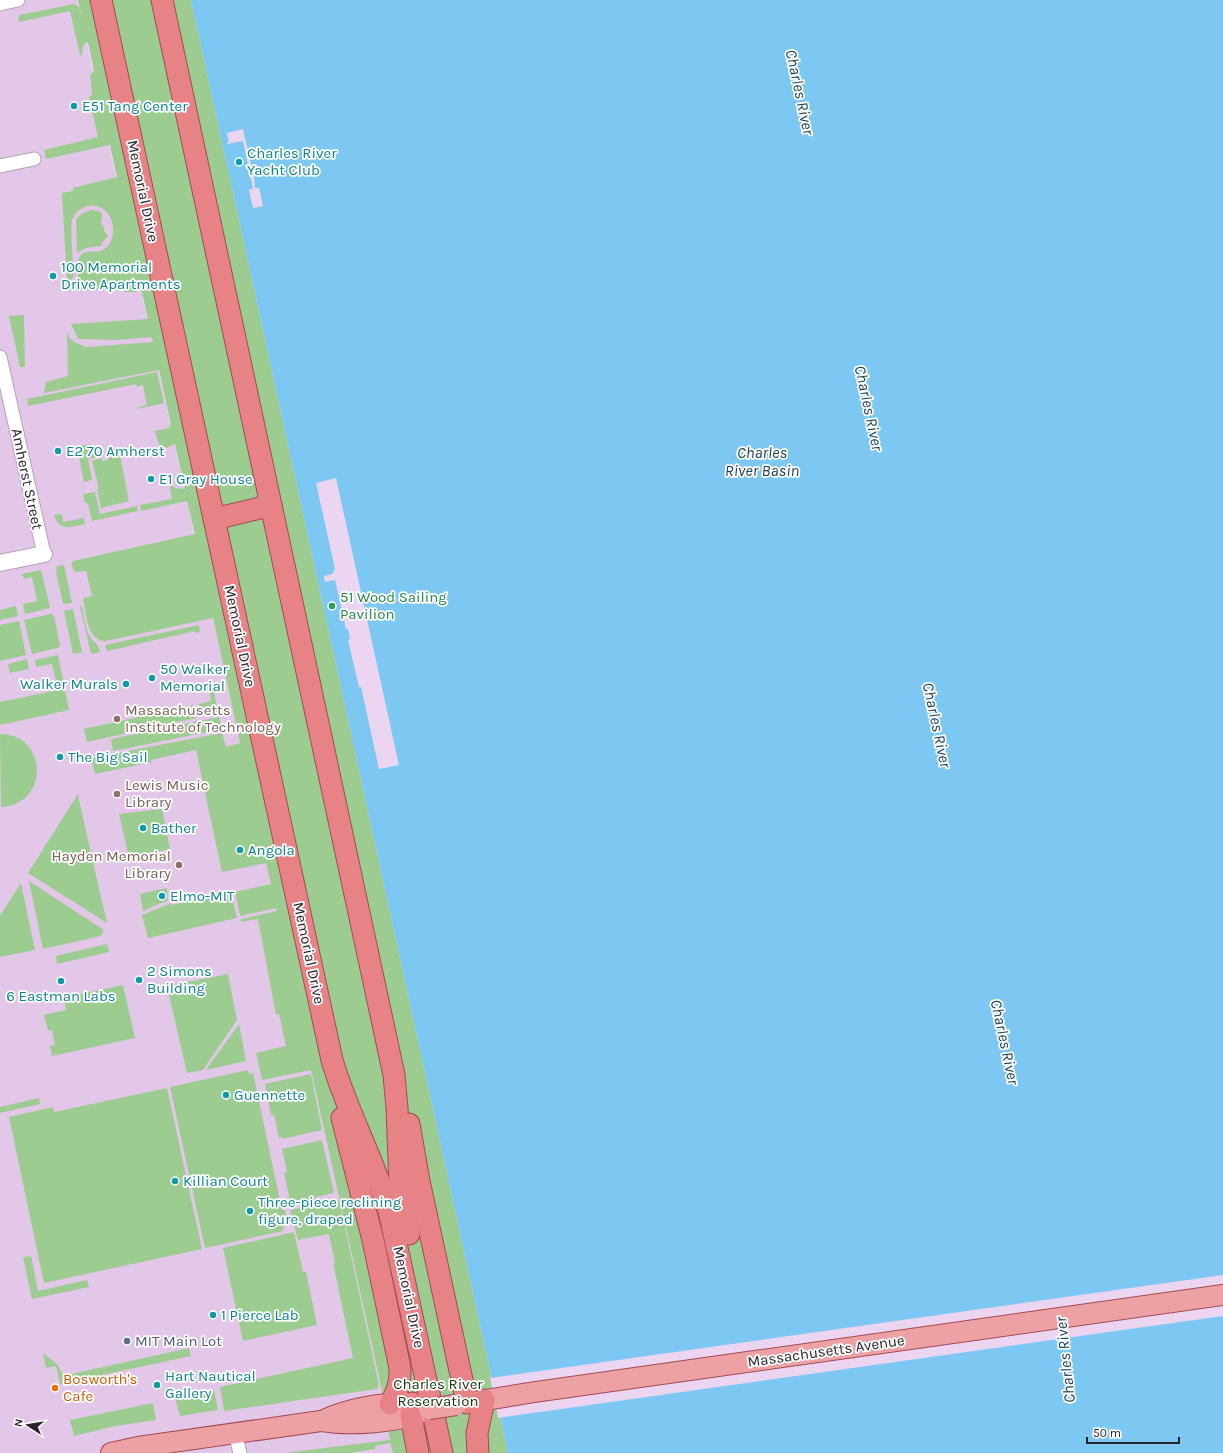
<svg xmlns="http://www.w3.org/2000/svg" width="1223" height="1453" viewBox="0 0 1223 1453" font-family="Karla,sans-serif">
	<rect width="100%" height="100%" fill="#ecd5f1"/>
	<path fill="#e3c7e9" d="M 0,0 L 77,0 L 381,1386 L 393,1453 L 0,1453 Z"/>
	<g fill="#9dcc91">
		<path d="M 78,0 L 191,0 L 508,1453 L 393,1453 L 390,1443 L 375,1446 L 375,1449 L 349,1453 L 284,1453 L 390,1440 L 381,1386 L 311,1070 L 262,1080 L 256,1053 L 286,1046 L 279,1014 L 276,1015 L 258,919 L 241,922 L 241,919 L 277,911 L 276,908 L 240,916 L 235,892 L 271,884 L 266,863 L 222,872 L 196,750 L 151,760 L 152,762 L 95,774 L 91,758 L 222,733 L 226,747 L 240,743 L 213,618 L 106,641 C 86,641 86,612 83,598 L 92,596 L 86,571 L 77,572 L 74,571 L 71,564 L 73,561 L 195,534 L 187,501 L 141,511 L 140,505 L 172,499 L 169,482 L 175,488 L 185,489 L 175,444 L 166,448 L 162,454 C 160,445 157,440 155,431 L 169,428 L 169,425 L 171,425 L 159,370 L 44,393 L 46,382 L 68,376 L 67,332 L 70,338 L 74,342 L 86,347 L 153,342 L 151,337 L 117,340 L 78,339 L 71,324 L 148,319 L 141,289 L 136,289 L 136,292 L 124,292 L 123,289 L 67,290 L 78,280 C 78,274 77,259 80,256 C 87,248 95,254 103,250 C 118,242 116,212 99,207 C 88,203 76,209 72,220 C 70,228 73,265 74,275 L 71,280 L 67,281 L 62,193 L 73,191 L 73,188 L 117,177 L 110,145 L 46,159 L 44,150 L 98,137 L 89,97 L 92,95 L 90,73 L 91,74 L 94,71 L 89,46 L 87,42 L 83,45 L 82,55 L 80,55 L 70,11 L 19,22 L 18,18 L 20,15 L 74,4 L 79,7 L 82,19 Z"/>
		<path d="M 91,210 L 99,211 L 102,214 L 101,223 L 104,228 L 104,230 L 108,236 L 102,243 L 101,246 L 86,248 L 77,253 L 76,219 L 83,213 Z"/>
		<path d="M 24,315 L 25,367 L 20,367 L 9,316 Z"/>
		<path d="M 157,372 L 164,403 L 137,409 L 137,408 L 147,405 L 143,385 L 137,387 L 136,384 L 28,406 L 27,399 Z"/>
		<path d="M 91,444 L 93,453 L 101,451 L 102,456 L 88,459 L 92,480 L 84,482 L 79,457 L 81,457 L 79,446 Z"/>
		<path d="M 120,455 L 129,501 L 101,508 L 97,489 L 99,489 L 92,461 L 102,458 L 102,461 L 108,460 L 108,458 Z"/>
		<path d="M 95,492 L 100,514 L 137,506 L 138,511 L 92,521 L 88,503 L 85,503 L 83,494 Z"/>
		<path d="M 62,514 L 63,522 L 84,518 L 85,524 C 72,527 59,532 54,515 Z"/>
		<path d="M 64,565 L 72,603 L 63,604 L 56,572 L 57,566 Z"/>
		<path d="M 41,570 L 50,608 L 25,614 L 23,604 L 37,601 L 32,577 L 24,579 L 22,574 Z"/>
		<path d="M 16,606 L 18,616 L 0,620 L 0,610 Z"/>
		<path d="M 82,606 C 84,616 85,628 90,637 C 93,643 98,641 100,652 L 91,654 L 80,607 Z"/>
		<path d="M 73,609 L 82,652 L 73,654 L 64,611 Z"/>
		<path d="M 51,614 L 54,616 L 60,645 L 58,648 L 32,654 L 24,620 Z"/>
		<path d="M 19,621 L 26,655 L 0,661 L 0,625 Z"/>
		<path d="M 199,625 L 200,632 L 195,633 L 195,631 L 107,651 L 105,645 Z"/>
		<path d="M 58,655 L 69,710 L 0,725 L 0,702 L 58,690 L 52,664 L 36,667 L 35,660 Z"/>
		<path d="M 27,659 L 29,669 L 10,673 L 8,664 Z"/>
		<path d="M 213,687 L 218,712 L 201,716 L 199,704 L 211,701 L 209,688 Z"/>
		<path d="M 193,705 L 196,718 L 87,742 L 84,729 Z"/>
		<path d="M 219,717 L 222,729 L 113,751 L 111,739 Z"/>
		<path d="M 0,734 C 48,734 50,805 1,807 Z"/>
		<path d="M 78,794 L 80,805 L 107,923 L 28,873 Z"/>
		<path d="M 162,809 L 170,849 L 129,858 L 119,814 Z"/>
		<path d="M 29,881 L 104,930 L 101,936 L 43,949 Z"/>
		<path d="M 21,883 L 35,950 L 0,957 L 0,916 Z"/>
		<path d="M 167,888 L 168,900 L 143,911 L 140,894 Z"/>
		<path d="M 231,892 L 237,918 L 148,938 L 142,915 L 171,903 L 171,905 Z"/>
		<path d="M 107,944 L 109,952 L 57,964 L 56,956 Z"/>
		<path d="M 228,974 L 237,1020 L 203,1070 L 187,1073 L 167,986 Z"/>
		<path d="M 123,985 L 135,1038 L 52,1056 L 50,1046 L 55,1045 L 52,1030 L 48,1031 L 44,1015 L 66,1010 L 64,998 Z"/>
		<path d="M 239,1024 L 246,1061 L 206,1070 Z"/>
		<path d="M 248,1070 L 249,1074 L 253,1073 L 282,1210 L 285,1210 L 287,1223 L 283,1228 L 283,1231 L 205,1248 L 170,1087 Z"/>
		<path d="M 311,1074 L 322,1130 L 282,1139 L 282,1137 L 279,1138 L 274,1115 L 271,1115 L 265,1084 Z"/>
		<path d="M 167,1088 L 202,1249 L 44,1283 L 9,1117 L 53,1107 L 54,1112 Z"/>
		<path d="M 39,1098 L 40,1104 L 0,1113 L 0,1107 Z"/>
		<path d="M 322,1140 L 334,1193 L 316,1197 L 316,1200 L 291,1206 L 284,1173 L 287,1172 L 282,1149 Z"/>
		<path d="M 339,1200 L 379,1385 L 377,1389 L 224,1411 L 220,1387 L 353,1358 L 333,1263 L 335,1263 L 329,1234 L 298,1240 L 290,1210 Z"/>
		<path d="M 294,1232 L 303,1272 L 306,1272 L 317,1325 L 243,1341 L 223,1248 Z"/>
		<path d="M 31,1256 L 38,1291 L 87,1280 L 89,1287 L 32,1299 L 23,1257 Z"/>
		<path d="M 189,1348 L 191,1356 L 60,1384 L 56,1366 L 46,1368 L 43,1353 L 58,1365 L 63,1376 Z"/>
		<path d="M 214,1390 L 218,1410 L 180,1416 L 175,1398 Z"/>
		<path d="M 153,1403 L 156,1420 L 115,1426 L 74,1436 L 70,1420 Z"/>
	</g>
	<path fill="#7cc8f2" d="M 191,0 L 1223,0 L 1223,1453 L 508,1453 Z"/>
	<g fill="#ecd5f1">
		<path d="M 243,129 L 254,176 L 255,188 L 259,188 L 263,206 L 253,208 L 249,190 L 253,188 L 243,141 L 227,144 L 227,142 L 229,142 L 227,133 Z"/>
		<path d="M 336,478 L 399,765 L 379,769 L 361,687 L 359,687 L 348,640 L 350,639 L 348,629 L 346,629 L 335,580 L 325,582 L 324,576 L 332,574 L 335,569 L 316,483 Z"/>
		<path d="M 1223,1275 L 1223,1316 L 498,1418 L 490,1378 Z"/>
	</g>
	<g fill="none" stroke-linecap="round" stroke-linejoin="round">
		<defs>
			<g id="minor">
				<path d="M 0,4 L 18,0"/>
				<path d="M 0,166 L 34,159"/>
				<path d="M 0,357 L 44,554"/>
				<path d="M 235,1433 L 240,1453"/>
			</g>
			<path id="tertiary" d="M 0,563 L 44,554"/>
			<g id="primary">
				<path d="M 467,1403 L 535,1392 L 1223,1295"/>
				<path d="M 324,1420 C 347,1409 381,1403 406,1403"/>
				<path d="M 111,1453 L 138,1447 L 321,1421 C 349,1426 400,1423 426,1410"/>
			</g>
			<g id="trunk">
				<path d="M 101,0 L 332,1060 C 347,1112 374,1159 389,1211 L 442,1453"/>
				<path d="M 162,0 L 394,1075 L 397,1108 L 400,1187 L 409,1234"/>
				<path d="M 214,519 L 260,508 L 269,502"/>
				<path d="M 342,1118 L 373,1240 L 399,1363 C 402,1378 398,1392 390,1404"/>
				<path d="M 409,1124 L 419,1181 L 467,1403"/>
				<path d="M 412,1403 L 411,1416 L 418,1453"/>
				<path d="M 478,1453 L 477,1433 L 484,1400"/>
			</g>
		</defs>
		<use href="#minor" stroke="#b6a0ba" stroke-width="15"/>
		<use href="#tertiary" stroke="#b6a0ba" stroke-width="18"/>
		<use href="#primary" stroke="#a14c52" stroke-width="22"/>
		<use href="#trunk" stroke="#a14c52" stroke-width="23"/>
		<use href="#minor" stroke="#fff" stroke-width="13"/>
		<use href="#tertiary" stroke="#fff" stroke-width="16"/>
		<use href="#primary" stroke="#eda1a4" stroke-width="20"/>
		<use href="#trunk" stroke="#e78286" stroke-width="21"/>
		<defs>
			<path id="primary-bridge" d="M 429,1409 L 456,1405"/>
		</defs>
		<use href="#primary-bridge" stroke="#a14c52" stroke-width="22" stroke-linecap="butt"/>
		<use href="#primary-bridge" stroke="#eda1a4" stroke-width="20"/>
	</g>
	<g fill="#0f9aa8" stroke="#fff" stroke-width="1.5">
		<circle cx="74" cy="106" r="4"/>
		<circle cx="239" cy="162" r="4"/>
		<circle cx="53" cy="276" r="4"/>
		<circle cx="58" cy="451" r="4"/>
		<circle cx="151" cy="479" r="4"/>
		<circle cx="152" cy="678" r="4"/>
		<circle cx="126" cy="684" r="4"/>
		<circle cx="60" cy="757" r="4"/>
		<circle cx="143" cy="828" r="4"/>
		<circle cx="240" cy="850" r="4"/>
		<circle cx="162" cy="896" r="4"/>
		<circle cx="139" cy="980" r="4"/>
		<circle cx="61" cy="981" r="4"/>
		<circle cx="226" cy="1095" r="4"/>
		<circle cx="175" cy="1181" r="4"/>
		<circle cx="250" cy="1211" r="4"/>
		<circle cx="213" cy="1315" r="4"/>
		<circle cx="157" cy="1385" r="4"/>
	</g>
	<circle fill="#2e9e5b" stroke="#fff" stroke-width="1.5" cx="332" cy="606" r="4"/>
	<g fill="#8d6e63" stroke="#fff" stroke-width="1.5">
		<circle cx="117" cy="719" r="4"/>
		<circle cx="117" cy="794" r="4"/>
		<circle cx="179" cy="865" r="4"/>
	</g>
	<circle fill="#5c6f8a" stroke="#fff" stroke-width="1.5" cx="127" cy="1341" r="4"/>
	<circle fill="#e8710a" stroke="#fff" stroke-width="1.5" cx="55" cy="1388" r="4"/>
	<g text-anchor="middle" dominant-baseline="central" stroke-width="3.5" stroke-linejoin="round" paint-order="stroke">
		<g font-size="15" fill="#0d838f" stroke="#fff" text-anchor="start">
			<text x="82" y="106">E51 Tang Center</text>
			<text x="247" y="153">Charles River<tspan x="247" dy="17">Yacht Club</tspan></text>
			<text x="61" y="267">100 Memorial<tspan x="61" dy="17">Drive Apartments</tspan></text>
			<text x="66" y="451">E2 70 Amherst</text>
			<text x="159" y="479">E1 Gray House</text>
			<text x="160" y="669">50 Walker<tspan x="160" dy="17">Memorial</tspan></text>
			<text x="118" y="684" text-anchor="end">Walker Murals</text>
			<text x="68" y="757">The Big Sail</text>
			<text x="151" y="828">Bather</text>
			<text x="248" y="850">Angola</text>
			<text x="170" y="896">Elmo-MIT</text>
			<text x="147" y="971">2 Simons<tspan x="147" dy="17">Building</tspan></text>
			<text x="61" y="996" text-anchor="middle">6 Eastman Labs</text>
			<text x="234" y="1095">Guennette</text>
			<text x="183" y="1181">Killian Court</text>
			<text x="258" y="1202">Three-piece reclining<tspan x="258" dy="17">figure, draped</tspan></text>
			<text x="221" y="1315">1 Pierce Lab</text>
			<text x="165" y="1376">Hart Nautical<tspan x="165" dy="17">Gallery</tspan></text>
		</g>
		<g font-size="15" fill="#29212b" stroke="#fff">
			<text transform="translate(143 191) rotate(78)">Memorial Drive</text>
			<text transform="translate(27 479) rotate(78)">Amherst Street</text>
			<text transform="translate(240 636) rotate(78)">Memorial Drive</text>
			<text transform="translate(309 953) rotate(78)">Memorial Drive</text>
			<text transform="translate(409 1297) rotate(78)">Memorial Drive</text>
			<text transform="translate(826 1351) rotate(-8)">Massachusetts Avenue</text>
		</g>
		<g font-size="15" fill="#27864d" stroke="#fff" text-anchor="start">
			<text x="340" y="597">51 Wood Sailing<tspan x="340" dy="17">Pavilion</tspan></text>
		</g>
		<g font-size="15" fill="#785e54" stroke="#fff" text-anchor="start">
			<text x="125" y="710">Massachusetts<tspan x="125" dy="17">Institute of Technology</tspan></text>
			<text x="125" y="785">Lewis Music<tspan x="125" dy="17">Library</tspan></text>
			<text x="171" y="856" text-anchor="end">Hayden Memorial<tspan x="171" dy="17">Library</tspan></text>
		</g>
		<g font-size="15" fill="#4e5e75" stroke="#fff" text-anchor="start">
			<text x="135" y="1341">MIT Main Lot</text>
		</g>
		<g font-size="15" fill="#c56008" stroke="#fff" text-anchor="start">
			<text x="63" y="1379">Bosworth's<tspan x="63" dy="17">Cafe</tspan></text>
		</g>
		<g font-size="15" fill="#13330a" stroke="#fff">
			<text x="438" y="1384">Charles River<tspan x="438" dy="17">Reservation</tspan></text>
		</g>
		<g font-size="16" font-style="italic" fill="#1d4051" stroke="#fff">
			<text transform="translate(800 92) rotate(78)">Charles River</text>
			<text transform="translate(869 408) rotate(78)">Charles River</text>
			<text x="762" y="452">Charles<tspan x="762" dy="18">River Basin</tspan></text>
			<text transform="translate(937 725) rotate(78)">Charles River</text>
			<text transform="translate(1005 1042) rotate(78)">Charles River</text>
			<text transform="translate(1065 1360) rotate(-96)">Charles River</text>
		</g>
	</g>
	<g transform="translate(28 1425) rotate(282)" stroke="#ffffff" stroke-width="3" paint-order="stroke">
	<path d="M0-3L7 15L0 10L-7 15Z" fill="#29212b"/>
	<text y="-6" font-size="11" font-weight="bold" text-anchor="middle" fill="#29212b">N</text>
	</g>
	<path d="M1087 1437v6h92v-6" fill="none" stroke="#29212b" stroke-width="2"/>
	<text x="1093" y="1437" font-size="12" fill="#29212b" stroke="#ffffff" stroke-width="3" paint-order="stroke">50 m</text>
</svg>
